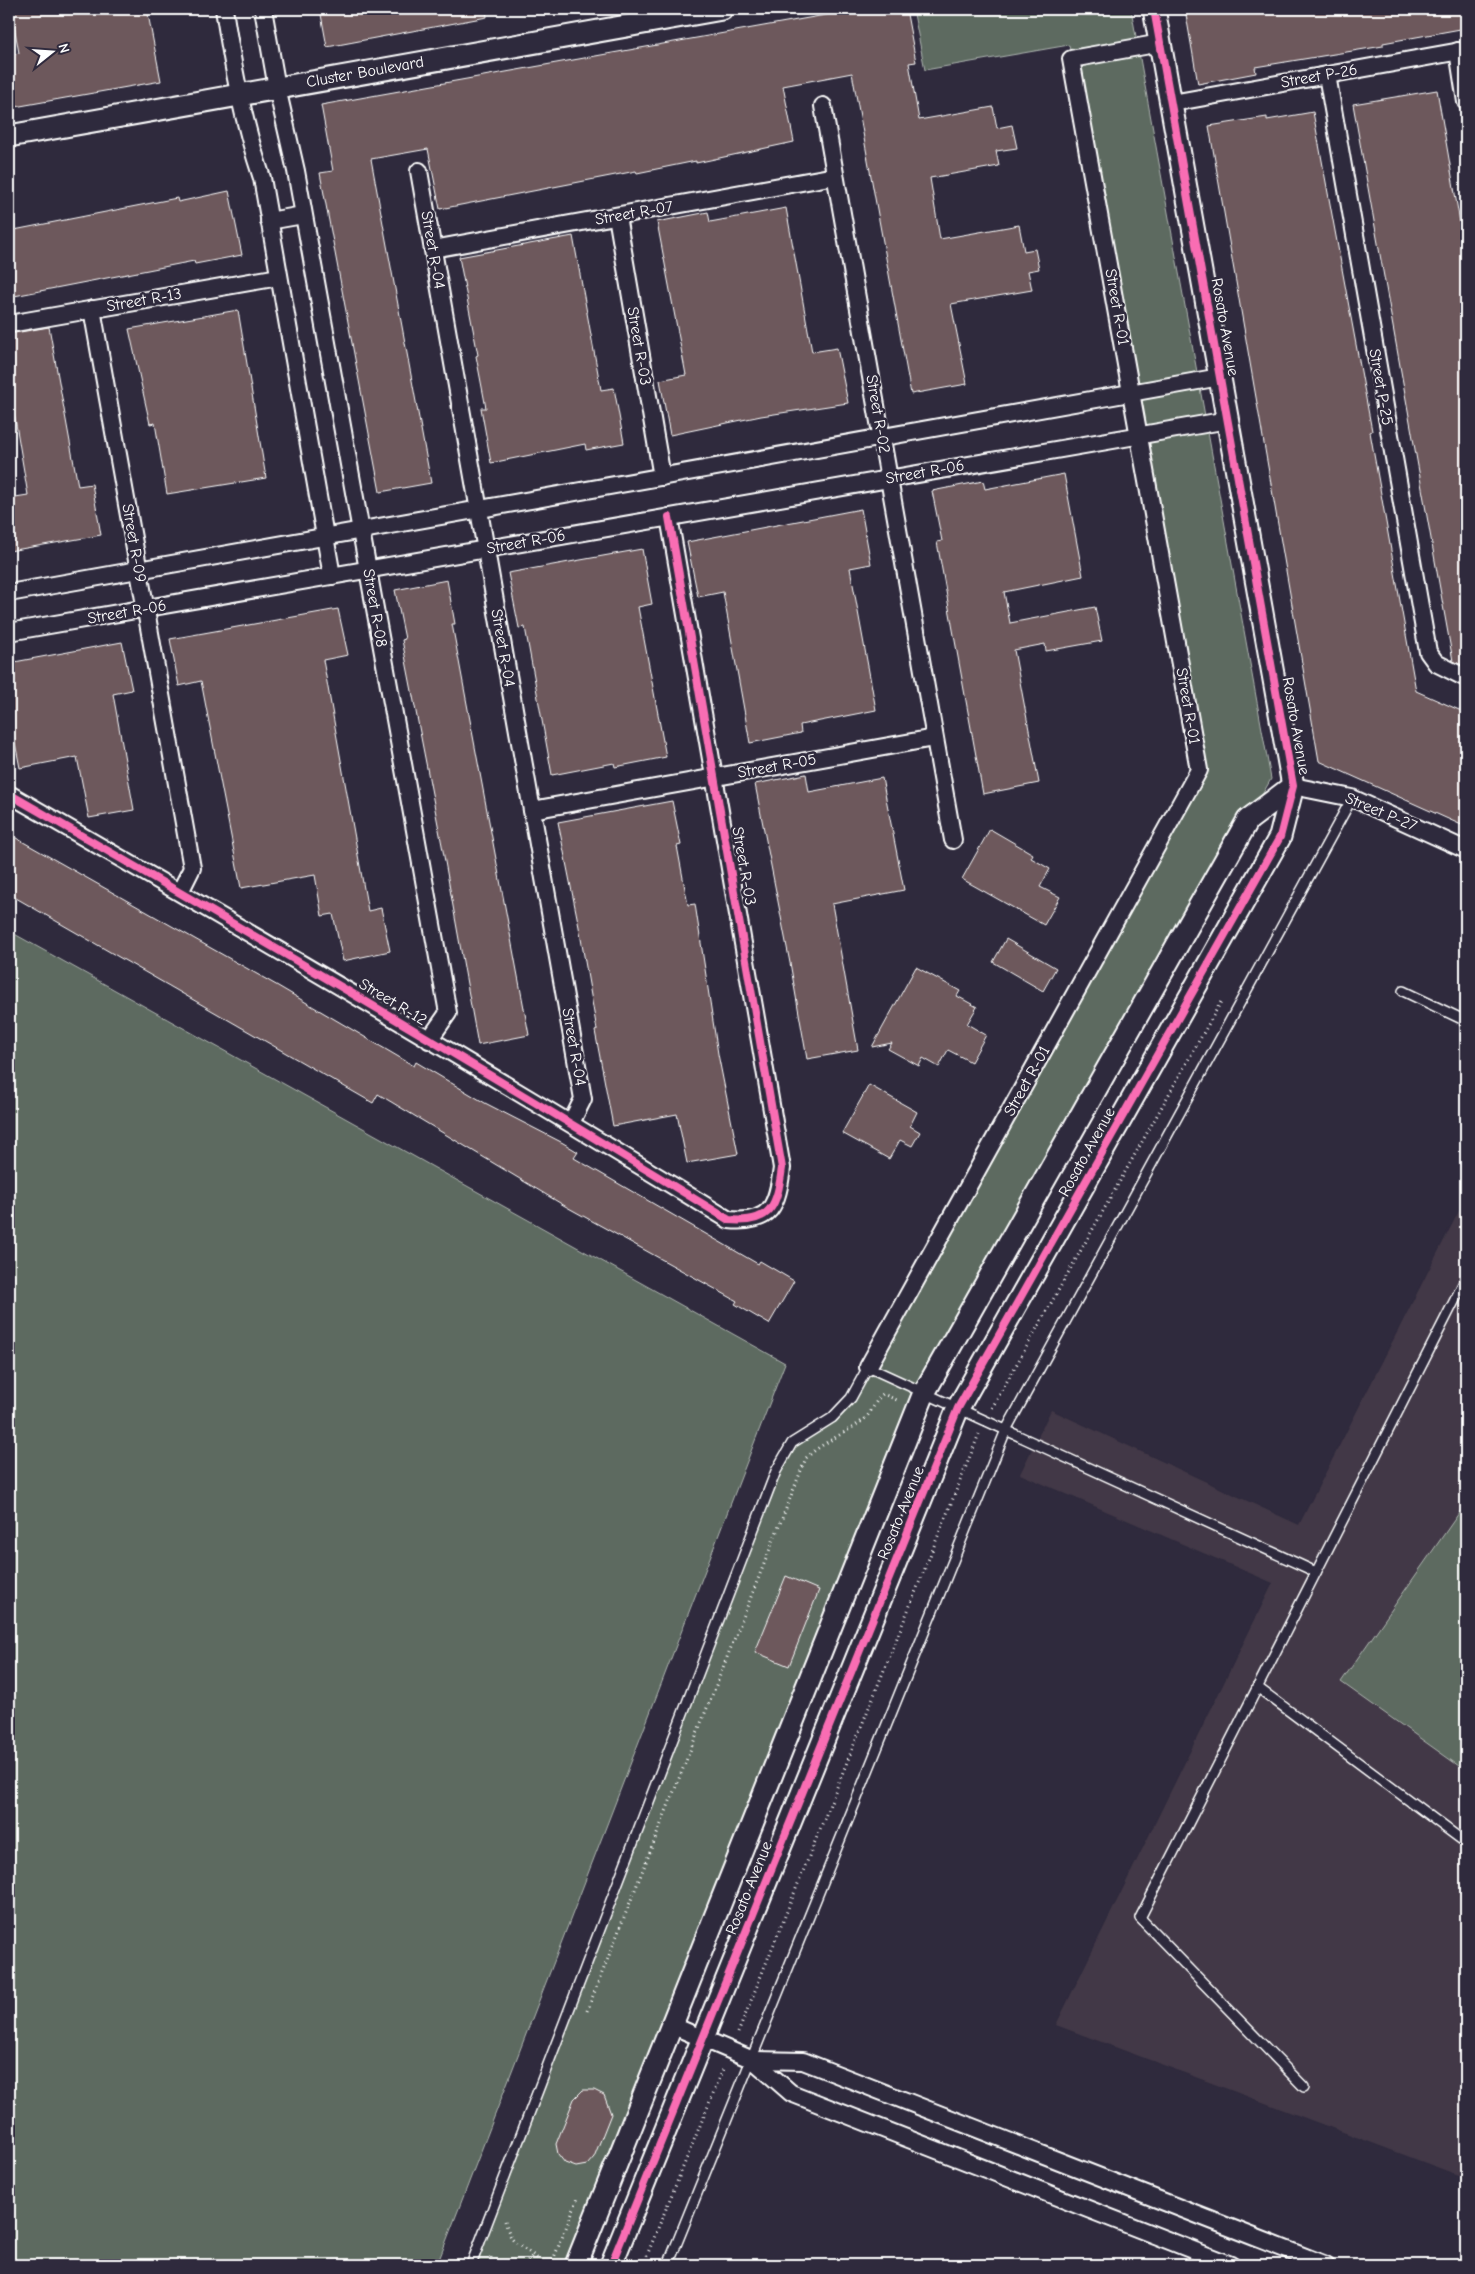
<svg xmlns="http://www.w3.org/2000/svg" width="1475" height="2274" viewBox="0 0 1475 2274" font-family="'Comic Neue',sans-serif">
	<rect width="100%" height="100%" fill="#2f2a3d"/>
	<filter id="ink" filterUnits="userSpaceOnUse"><feTurbulence type="fractalNoise" baseFrequency=".02" numOctaves="2"/><feDisplacementMap in="SourceGraphic" scale="10" xChannelSelector="R" yChannelSelector="G"/><feConvolveMatrix kernelMatrix="1 2 1 2 8 2 1 2 1" color-interpolation-filters="sRGB"/></filter>
	<g filter="url(#ink)">
		<path fill="#423846" d="M 1462,1205 L 1466,1208 L 1466,2178 L 1056,2025 L 1273,1583 L 1020,1474 L 1051,1410 L 1299,1525 Z"/>
		<g fill="#5d6b61" stroke="#aeb5b0">
			<path d="M 913,9 L 1131,9 L 1271,779 L 924,1393 L 576,2265 L 471,2265 L 776,1471 L 792,1443 L 851,1398 L 1199,770 L 1069,45 L 925,70 Z"/>
			<path d="M 9,931 L 785,1363 L 437,2265 L 9,2265 Z"/>
			<path d="M 1466,1503 L 1466,1771 L 1341,1682 Z"/>
		</g>
		<g fill="#6d585b" stroke="#fff">
			<path d="M 11,9 L 147,9 L 161,81 L 9,108 L 9,55 L 19,53 Z"/>
			<path d="M 320,9 L 486,9 L 487,17 L 327,47 Z"/>
			<path d="M 859,9 L 906,9 L 916,62 L 909,63 L 919,120 L 993,107 L 997,128 L 1012,125 L 1017,148 L 996,151 L 999,166 L 930,178 L 940,239 L 1019,225 L 1024,251 L 1035,249 L 1039,269 L 1028,271 L 1032,290 L 951,304 L 967,384 L 911,394 L 852,73 L 783,86 L 794,142 L 696,163 L 696,161 L 637,173 L 636,171 L 440,209 L 428,149 L 371,159 L 431,483 L 380,492 L 320,173 L 333,171 L 321,105 Z"/>
			<path d="M 1185,9 L 1466,9 L 1466,28 L 1383,43 L 1383,46 L 1255,67 L 1256,73 L 1198,84 Z"/>
			<path d="M 1437,90 L 1466,257 L 1466,667 L 1453,661 L 1353,104 Z"/>
			<path d="M 1313,112 L 1372,431 L 1370,432 L 1416,691 L 1466,713 L 1466,827 L 1319,761 L 1209,126 L 1267,117 L 1267,120 Z"/>
			<path d="M 229,191 L 242,255 L 195,264 L 194,261 L 9,297 L 9,231 L 177,198 L 178,202 Z"/>
			<path d="M 786,208 L 812,352 L 837,348 L 848,403 L 761,416 L 670,435 L 660,380 L 686,375 L 657,222 L 708,212 L 710,222 Z"/>
			<path d="M 573,236 L 601,390 L 614,388 L 624,443 L 586,450 L 585,444 L 491,463 L 481,408 L 486,408 L 476,356 L 478,355 L 459,257 Z"/>
			<path d="M 238,310 L 266,478 L 167,494 L 155,423 L 150,424 L 129,329 Z"/>
			<path d="M 49,327 L 78,486 L 92,484 L 101,535 L 9,551 L 9,498 L 28,495 L 9,383 L 9,334 Z"/>
			<path d="M 1064,474 L 1083,576 L 1004,592 L 1010,623 L 1095,607 L 1102,641 L 1046,651 L 1045,644 L 1014,650 L 1039,783 L 983,794 L 937,542 L 942,541 L 932,491 L 983,481 L 985,489 Z"/>
			<path d="M 861,509 L 871,564 L 850,568 L 876,710 L 800,725 L 801,733 L 750,743 L 723,592 L 698,597 L 687,542 Z"/>
			<path d="M 642,549 L 652,604 L 638,607 L 666,757 L 615,767 L 614,763 L 552,775 L 525,627 L 519,628 L 508,573 Z"/>
			<path d="M 447,580 L 455,624 L 452,624 L 529,1035 L 478,1045 L 442,845 L 402,640 L 405,639 L 395,590 Z"/>
			<path d="M 338,609 L 348,655 L 323,660 L 368,911 L 381,908 L 390,951 L 343,961 L 333,914 L 322,916 L 315,875 L 241,888 L 201,681 L 179,686 L 170,639 Z"/>
			<path d="M 122,642 L 132,690 L 113,694 L 134,810 L 89,818 L 77,757 L 20,768 L 9,712 L 9,663 Z"/>
			<path d="M 806,774 L 809,792 L 882,778 L 904,890 L 832,904 L 858,1050 L 807,1059 L 791,968 L 755,784 Z"/>
			<path d="M 672,801 L 681,845 L 677,846 L 688,905 L 695,904 L 718,1054 L 738,1154 L 687,1163 L 677,1114 L 613,1126 L 595,1031 L 597,1030 L 579,927 L 558,822 Z"/>
			<path d="M 990,829 L 1033,854 L 1031,858 L 1050,869 L 1040,887 L 1060,897 L 1044,925 L 962,879 Z"/>
			<path d="M 9,834 L 278,986 L 414,1066 L 416,1062 L 485,1103 L 563,1143 L 578,1152 L 574,1158 L 758,1264 L 760,1261 L 794,1281 L 769,1324 L 735,1304 L 737,1301 L 565,1206 L 378,1094 L 373,1103 L 9,894 Z"/>
			<path d="M 1006,939 L 1056,968 L 1043,991 L 993,962 Z"/>
			<path d="M 916,967 L 960,991 L 957,996 L 977,1007 L 967,1024 L 986,1035 L 971,1062 L 948,1050 L 939,1067 L 923,1058 L 919,1066 L 888,1049 L 892,1043 L 872,1047 Z"/>
			<path d="M 869,1085 L 917,1112 L 910,1126 L 920,1132 L 912,1146 L 900,1140 L 889,1159 L 842,1133 Z"/>
			<path d="M 786,1576 L 819,1590 L 789,1666 L 755,1652 Z"/>
			<path d="M 583,2090 L 594,2090 L 604,2095 L 611,2114 L 594,2157 L 587,2165 L 576,2167 L 565,2163 L 558,2154 L 556,2144 L 574,2099 Z"/>
		</g>
		<g fill="none" stroke-linecap="round" stroke-linejoin="round">
			<defs>
				<g id="service">
					<path d="M 1403,991 L 1466,1021"/>
					<path d="M 1257,1687 L 1466,1843"/>
					<path d="M 1304,2087 L 1140,1918 L 1466,1278"/>
					<path d="M 471,2265 L 776,1471 L 792,1443 L 832,1418 L 851,1398 L 868,1367 L 1316,1572"/>
					<path d="M 668,2265 L 1006,1430 L 1352,798"/>
				</g>
				<g id="minor">
					<path d="M 224,9 C 233,67 243,122 262,178 L 332,576"/>
					<path d="M 263,9 L 277,88 L 296,171 L 448,1013 L 429,1040"/>
					<path d="M 1458,51 L 1466,102"/>
					<path d="M 1327,75 L 1428,652 L 1436,663 L 1466,678"/>
					<path d="M 1172,103 L 1466,50"/>
					<path d="M 823,106 L 953,840"/>
					<path d="M 419,171 L 583,1099 L 571,1123"/>
					<path d="M 617,216 L 662,477"/>
					<path d="M 269,221 L 303,215"/>
					<path d="M 433,249 L 835,176"/>
					<path d="M 92,309 L 192,868 L 180,892"/>
					<path d="M 9,324 L 279,277"/>
					<path d="M 9,593 L 1220,377"/>
					<path d="M 9,632 L 1228,420"/>
					<path d="M 1293,786 L 1352,798 L 1466,850"/>
					<path d="M 9,794 C 251,933 491,1074 729,1220 C 772,1224 777,1205 782,1168 L 669,517"/>
					<path d="M 532,810 L 934,738"/>
					<path d="M 868,1367 L 1199,770 L 1071,59 L 1161,43"/>
					<path d="M 671,2025 L 753,2060 L 791,2093 L 1231,2265"/>
					<path d="M 753,2060 L 803,2061 L 1326,2265"/>
				</g>
				<g id="tertiary">
					<path d="M 9,136 L 722,9"/>
					<path d="M 576,2265 L 924,1393 L 1248,820 L 1293,786"/>
					<path d="M 611,2265 L 958,1408 L 1280,837 L 1293,786 L 1154,9"/>
				</g>
			</defs>
			<use href="#service" stroke="#fff" stroke-width="12"/>
			<use href="#minor" stroke="#fff" stroke-width="20"/>
			<use href="#tertiary" stroke="#fff" stroke-width="25"/>
			<g stroke="#fff" stroke-width="3" stroke-dasharray="1 4" stroke-linecap="butt">
				<path d="M 992,1408 L 1222,1000"/>
				<path d="M 587,2011 L 806,1458 C 823,1442 844,1434 862,1421 C 872,1414 874,1401 883,1394 L 899,1401"/>
				<path d="M 738,2033 L 979,1434"/>
				<path d="M 505,2221 C 507,2227 509,2235 513,2240 C 522,2250 535,2253 543,2265"/>
				<path d="M 491,2257 L 491,2265"/>
				<path d="M 524,2265 L 534,2254"/>
				<path d="M 551,2265 L 578,2198"/>
				<path d="M 643,2265 L 724,2067"/>
			</g>
			<use href="#service" stroke="#2f2a3d" stroke-width="9"/>
			<use href="#minor" stroke="#2f2a3d" stroke-width="16"/>
			<use href="#tertiary" stroke="#2f2a3d" stroke-width="21"/>
			<defs>
				<g id="cycleway">
					<path d="M 9,794 C 251,933 491,1074 729,1220 C 772,1224 777,1205 782,1168 L 669,517"/>
					<path d="M 611,2265 L 958,1408 L 1280,837 L 1293,786 L 1154,9"/>
				</g>
			</defs>
			<use href="#cycleway" stroke="#2f2a3d" stroke-width="11"/>
			<use href="#cycleway" stroke="#f96db3" stroke-width="8"/>
		</g>
	</g>
	<g text-anchor="middle" dominant-baseline="central" stroke-width="5" stroke-linejoin="round" paint-order="stroke">
		<g font-size="16" fill="#fff" stroke="#2f2a3d">
			<text transform="translate(365 72) rotate(-10)">Cluster Boulevard</text>
			<text transform="translate(1319 76) rotate(-10)">Street P-26</text>
			<text transform="translate(634 213) rotate(-10)">Street R-07</text>
			<text transform="translate(433 250) rotate(80)">Street R-04</text>
			<text transform="translate(144 300) rotate(-10)">Street R-13</text>
			<text transform="translate(1117 307) rotate(80)">Street R-01</text>
			<text transform="translate(1225 327) rotate(80)">Rosato Avenue</text>
			<text transform="translate(639 346) rotate(80)">Street R-03</text>
			<text transform="translate(1381 387) rotate(80)">Street P-25</text>
			<text transform="translate(878 414) rotate(80)">Street R-02</text>
			<text transform="translate(925 472) rotate(-10)">Street R-06</text>
			<text transform="translate(526 542) rotate(-10)">Street R-06</text>
			<text transform="translate(134 543) rotate(80)">Street R-09</text>
			<text transform="translate(375 608) rotate(80)">Street R-08</text>
			<text transform="translate(127 612) rotate(-10)">Street R-06</text>
			<text transform="translate(503 648) rotate(80)">Street R-04</text>
			<text transform="translate(1188 706) rotate(80)">Street R-01</text>
			<text transform="translate(1296 726) rotate(80)">Rosato Avenue</text>
			<text transform="translate(777 766) rotate(-10)">Street R-05</text>
			<text transform="translate(1381 812) rotate(23)">Street P-27</text>
			<text transform="translate(744 866) rotate(80)">Street R-03</text>
			<text transform="translate(393 1002) rotate(31)">Street R-12</text>
			<text transform="translate(574 1047) rotate(80)">Street R-04</text>
			<text transform="translate(1027 1081) rotate(-61)">Street R-01</text>
			<text transform="translate(1087 1152) rotate(-61)">Rosato Avenue</text>
			<text transform="translate(901 1513) rotate(-68)">Rosato Avenue</text>
			<text transform="translate(749 1888) rotate(-68)">Rosato Avenue</text>
		</g>
	</g>
	<rect width="1475" height="2274" fill="none" stroke="#2f2a3d" stroke-width="30"/>
	<rect x="15" y="15" width="1445" height="2244" fill="none" stroke="#fff" stroke-width="2" filter="url(#ink)"/>
	<g transform="translate(52 52) rotate(73)" stroke="#2f2a3d" stroke-width="4" paint-order="stroke">
	<path d="M0-4L9 19L0 12L-9 19Z" fill="#ffffff"/>
	<text y="-8" font-size="14" font-weight="bold" text-anchor="middle" fill="#ffffff">N</text>
	</g>
</svg>
